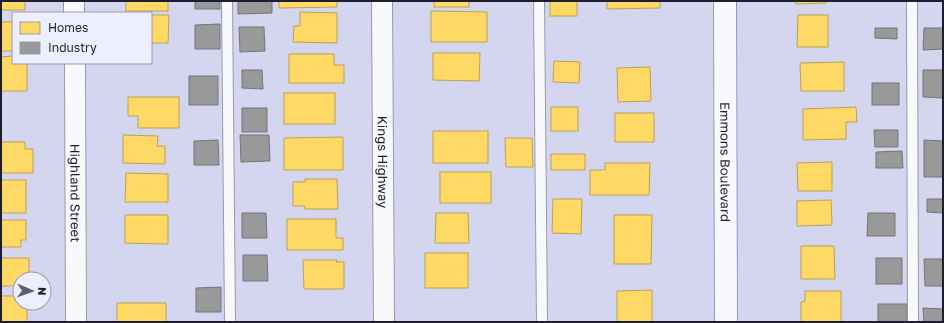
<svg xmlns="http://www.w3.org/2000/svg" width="944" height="323" viewBox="0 0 944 323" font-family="'Golos Text',sans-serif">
	<rect width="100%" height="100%" fill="#d4d6f0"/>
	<g fill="#ffd966" stroke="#bba156">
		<rect x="1" y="1" width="24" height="9"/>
		<rect x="126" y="1" width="42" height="10"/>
		<path d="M 279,1 L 337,1 L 337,7 L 279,8 Z"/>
		<rect x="434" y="1" width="35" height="6"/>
		<rect x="550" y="1" width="27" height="15"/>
		<path d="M 607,1 L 660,1 L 660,8 L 607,9 Z"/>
		<path d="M 796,1 L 826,1 L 826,3 L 796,4 Z"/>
		<path d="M 431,11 L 487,12 L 487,42 L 431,42 Z"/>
		<path d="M 300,12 L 337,13 L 337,43 L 293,42 L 294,26 L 300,26 Z"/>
		<path d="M 151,15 L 169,15 L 168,43 L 151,43 Z"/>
		<path d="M 798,15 L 828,15 L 828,47 L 797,47 Z"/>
		<rect x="1" y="22" width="12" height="29"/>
		<path d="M 433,53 L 480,53 L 479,81 L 433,80 Z"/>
		<path d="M 289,54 L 334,54 L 334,65 L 344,65 L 344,83 L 289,83 Z"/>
		<path d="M 13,56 L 13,63 L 27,63 L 27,91 L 1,91 L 1,57 Z"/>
		<path d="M 554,61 L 580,62 L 579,83 L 553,82 Z"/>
		<path d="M 844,62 L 844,91 L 801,91 L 800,63 Z"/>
		<path d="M 650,67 L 651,101 L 618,102 L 617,68 Z"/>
		<rect x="284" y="93" width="51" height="31"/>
		<path d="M 128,97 L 179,97 L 179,128 L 138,128 L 138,116 L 128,116 Z"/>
		<rect x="551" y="107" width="27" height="24"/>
		<path d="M 856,107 L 857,122 L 846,122 L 846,139 L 803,140 L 803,109 Z"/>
		<rect x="615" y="113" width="39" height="29"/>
		<rect x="433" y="131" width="55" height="32"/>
		<path d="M 123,135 L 158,136 L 157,146 L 165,146 L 165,164 L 123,163 Z"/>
		<path d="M 343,137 L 343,170 L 284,170 L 284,138 Z"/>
		<path d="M 505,138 L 532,138 L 533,167 L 506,167 Z"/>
		<path d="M 1,142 L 25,142 L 25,149 L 33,149 L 33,173 L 1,173 Z"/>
		<rect x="551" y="154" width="34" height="16"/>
		<path d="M 832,162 L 832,191 L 798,191 L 797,163 Z"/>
		<path d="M 605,163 L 650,163 L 649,195 L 590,195 L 590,170 L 605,170 Z"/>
		<rect x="440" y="172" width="51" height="31"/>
		<path d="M 126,173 L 168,174 L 168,202 L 125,202 Z"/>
		<path d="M 305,179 L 337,179 L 338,209 L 305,209 L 305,206 L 293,206 L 293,182 L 305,182 Z"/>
		<rect x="1" y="180" width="25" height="33"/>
		<path d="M 553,199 L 582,199 L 581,234 L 552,233 Z"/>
		<path d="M 831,200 L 832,225 L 797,226 L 797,201 Z"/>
		<path d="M 436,213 L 468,213 L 469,243 L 435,243 Z"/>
		<path d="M 125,215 L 168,215 L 168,244 L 125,243 Z"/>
		<path d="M 614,215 L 652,215 L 651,264 L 614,264 Z"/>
		<path d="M 287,219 L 336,219 L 336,238 L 343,238 L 343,250 L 287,250 Z"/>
		<path d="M 1,220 L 26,220 L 26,240 L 21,240 L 21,247 L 1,247 Z"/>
		<path d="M 801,246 L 834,246 L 835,279 L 801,279 Z"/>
		<rect x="425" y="253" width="43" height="35"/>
		<path d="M 1,258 L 29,258 L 29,279 L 20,279 L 20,286 L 1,286 Z"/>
		<path d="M 303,260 L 337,260 L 336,262 L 344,262 L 344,289 L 304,289 Z"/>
		<path d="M 652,290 L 652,322 L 617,322 L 617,291 Z"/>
		<path d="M 805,291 L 841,291 L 841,322 L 801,322 L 801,302 L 805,301 Z"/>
		<path d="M 1,296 L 20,296 L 20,303 L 27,303 L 27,322 L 1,322 Z"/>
		<rect x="117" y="303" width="49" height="19"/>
	</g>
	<g fill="#999" stroke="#747479">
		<rect x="195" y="1" width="25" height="8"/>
		<path d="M 238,1 L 272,1 L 272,13 L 238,14 Z"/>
		<path d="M 220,24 L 220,49 L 195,49 L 195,25 Z"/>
		<path d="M 239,27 L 264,27 L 265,51 L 240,52 Z"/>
		<path d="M 875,28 L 897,28 L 897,39 L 875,38 Z"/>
		<path d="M 924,28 L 943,28 L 943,49 L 923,50 Z"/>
		<path d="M 242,70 L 262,70 L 263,89 L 242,88 Z"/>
		<path d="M 923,70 L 943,70 L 943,98 L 923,97 Z"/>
		<rect x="189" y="76" width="29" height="29"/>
		<rect x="872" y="83" width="27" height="22"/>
		<rect x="242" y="108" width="25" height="24"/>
		<path d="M 874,130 L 898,130 L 898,147 L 875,147 Z"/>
		<path d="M 240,135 L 269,135 L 270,161 L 241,162 Z"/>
		<path d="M 218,140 L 219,165 L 194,165 L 194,141 Z"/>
		<path d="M 924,140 L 943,141 L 943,177 L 924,177 Z"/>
		<path d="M 902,151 L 903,168 L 876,168 L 876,152 Z"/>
		<path d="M 927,199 L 943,199 L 943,213 L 927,212 Z"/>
		<path d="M 242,213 L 266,213 L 267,238 L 242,238 Z"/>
		<path d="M 868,213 L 895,213 L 895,236 L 867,236 Z"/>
		<path d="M 243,255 L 267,255 L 268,281 L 243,281 Z"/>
		<rect x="876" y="258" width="26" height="26"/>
		<path d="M 924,259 L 943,259 L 943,286 L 925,286 Z"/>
		<path d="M 221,287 L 221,312 L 196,312 L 196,288 Z"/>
		<rect x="878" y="304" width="29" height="18"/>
		<path d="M 923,308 L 943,309 L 943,322 L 924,322 Z"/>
	</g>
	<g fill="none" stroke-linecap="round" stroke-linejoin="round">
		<defs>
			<g id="lane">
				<path d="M 227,1 L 230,322"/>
				<path d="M 539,1 L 542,322"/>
				<path d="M 912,1 L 913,322"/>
			</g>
			<g id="street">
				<path d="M 74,1 L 74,13"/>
				<path id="s1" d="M 382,1 L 384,322"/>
				<path id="s2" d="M 75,63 L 76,322"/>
			</g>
			<g id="secondary">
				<path id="s3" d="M 725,1 L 726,322"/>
			</g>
		</defs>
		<use href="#lane" stroke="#9899ad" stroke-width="12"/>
		<use href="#street" stroke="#9899ad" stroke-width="22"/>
		<use href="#secondary" stroke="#9899ad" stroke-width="24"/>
		<use href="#lane" stroke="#f9f9fd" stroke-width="10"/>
		<use href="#street" stroke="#f9f9fd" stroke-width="20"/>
		<use href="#secondary" stroke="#f9f9fd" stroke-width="22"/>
	</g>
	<g text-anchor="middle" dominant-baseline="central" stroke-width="4" stroke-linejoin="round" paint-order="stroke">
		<g font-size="13" fill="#1d1d2f" stroke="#eeeffe">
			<text stroke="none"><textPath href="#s1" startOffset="161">Kings Highway</textPath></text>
			<text stroke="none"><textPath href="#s3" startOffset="161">Emmons Boulevard</textPath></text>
			<text stroke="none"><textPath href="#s2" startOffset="130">Highland Street</textPath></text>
		</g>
	</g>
	<rect width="944" height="323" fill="none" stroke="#1d1d2f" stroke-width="4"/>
	<rect x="12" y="12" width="140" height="52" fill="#eeeffe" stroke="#9a9bab"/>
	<rect x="20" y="22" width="20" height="12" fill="#ffd966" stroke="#9a9bab"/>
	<text x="48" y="32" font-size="12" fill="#1d1d2f">Homes</text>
	<rect x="20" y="42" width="20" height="12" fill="#999999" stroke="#9a9bab"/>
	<text x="48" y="52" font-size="12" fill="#1d1d2f">Industry</text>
	<g transform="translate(32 291) rotate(92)"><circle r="19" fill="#eeeffe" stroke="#9a9bab"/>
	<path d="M0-3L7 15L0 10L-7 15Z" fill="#5d5e73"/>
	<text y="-6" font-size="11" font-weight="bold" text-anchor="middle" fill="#1d1d2f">N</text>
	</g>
</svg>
